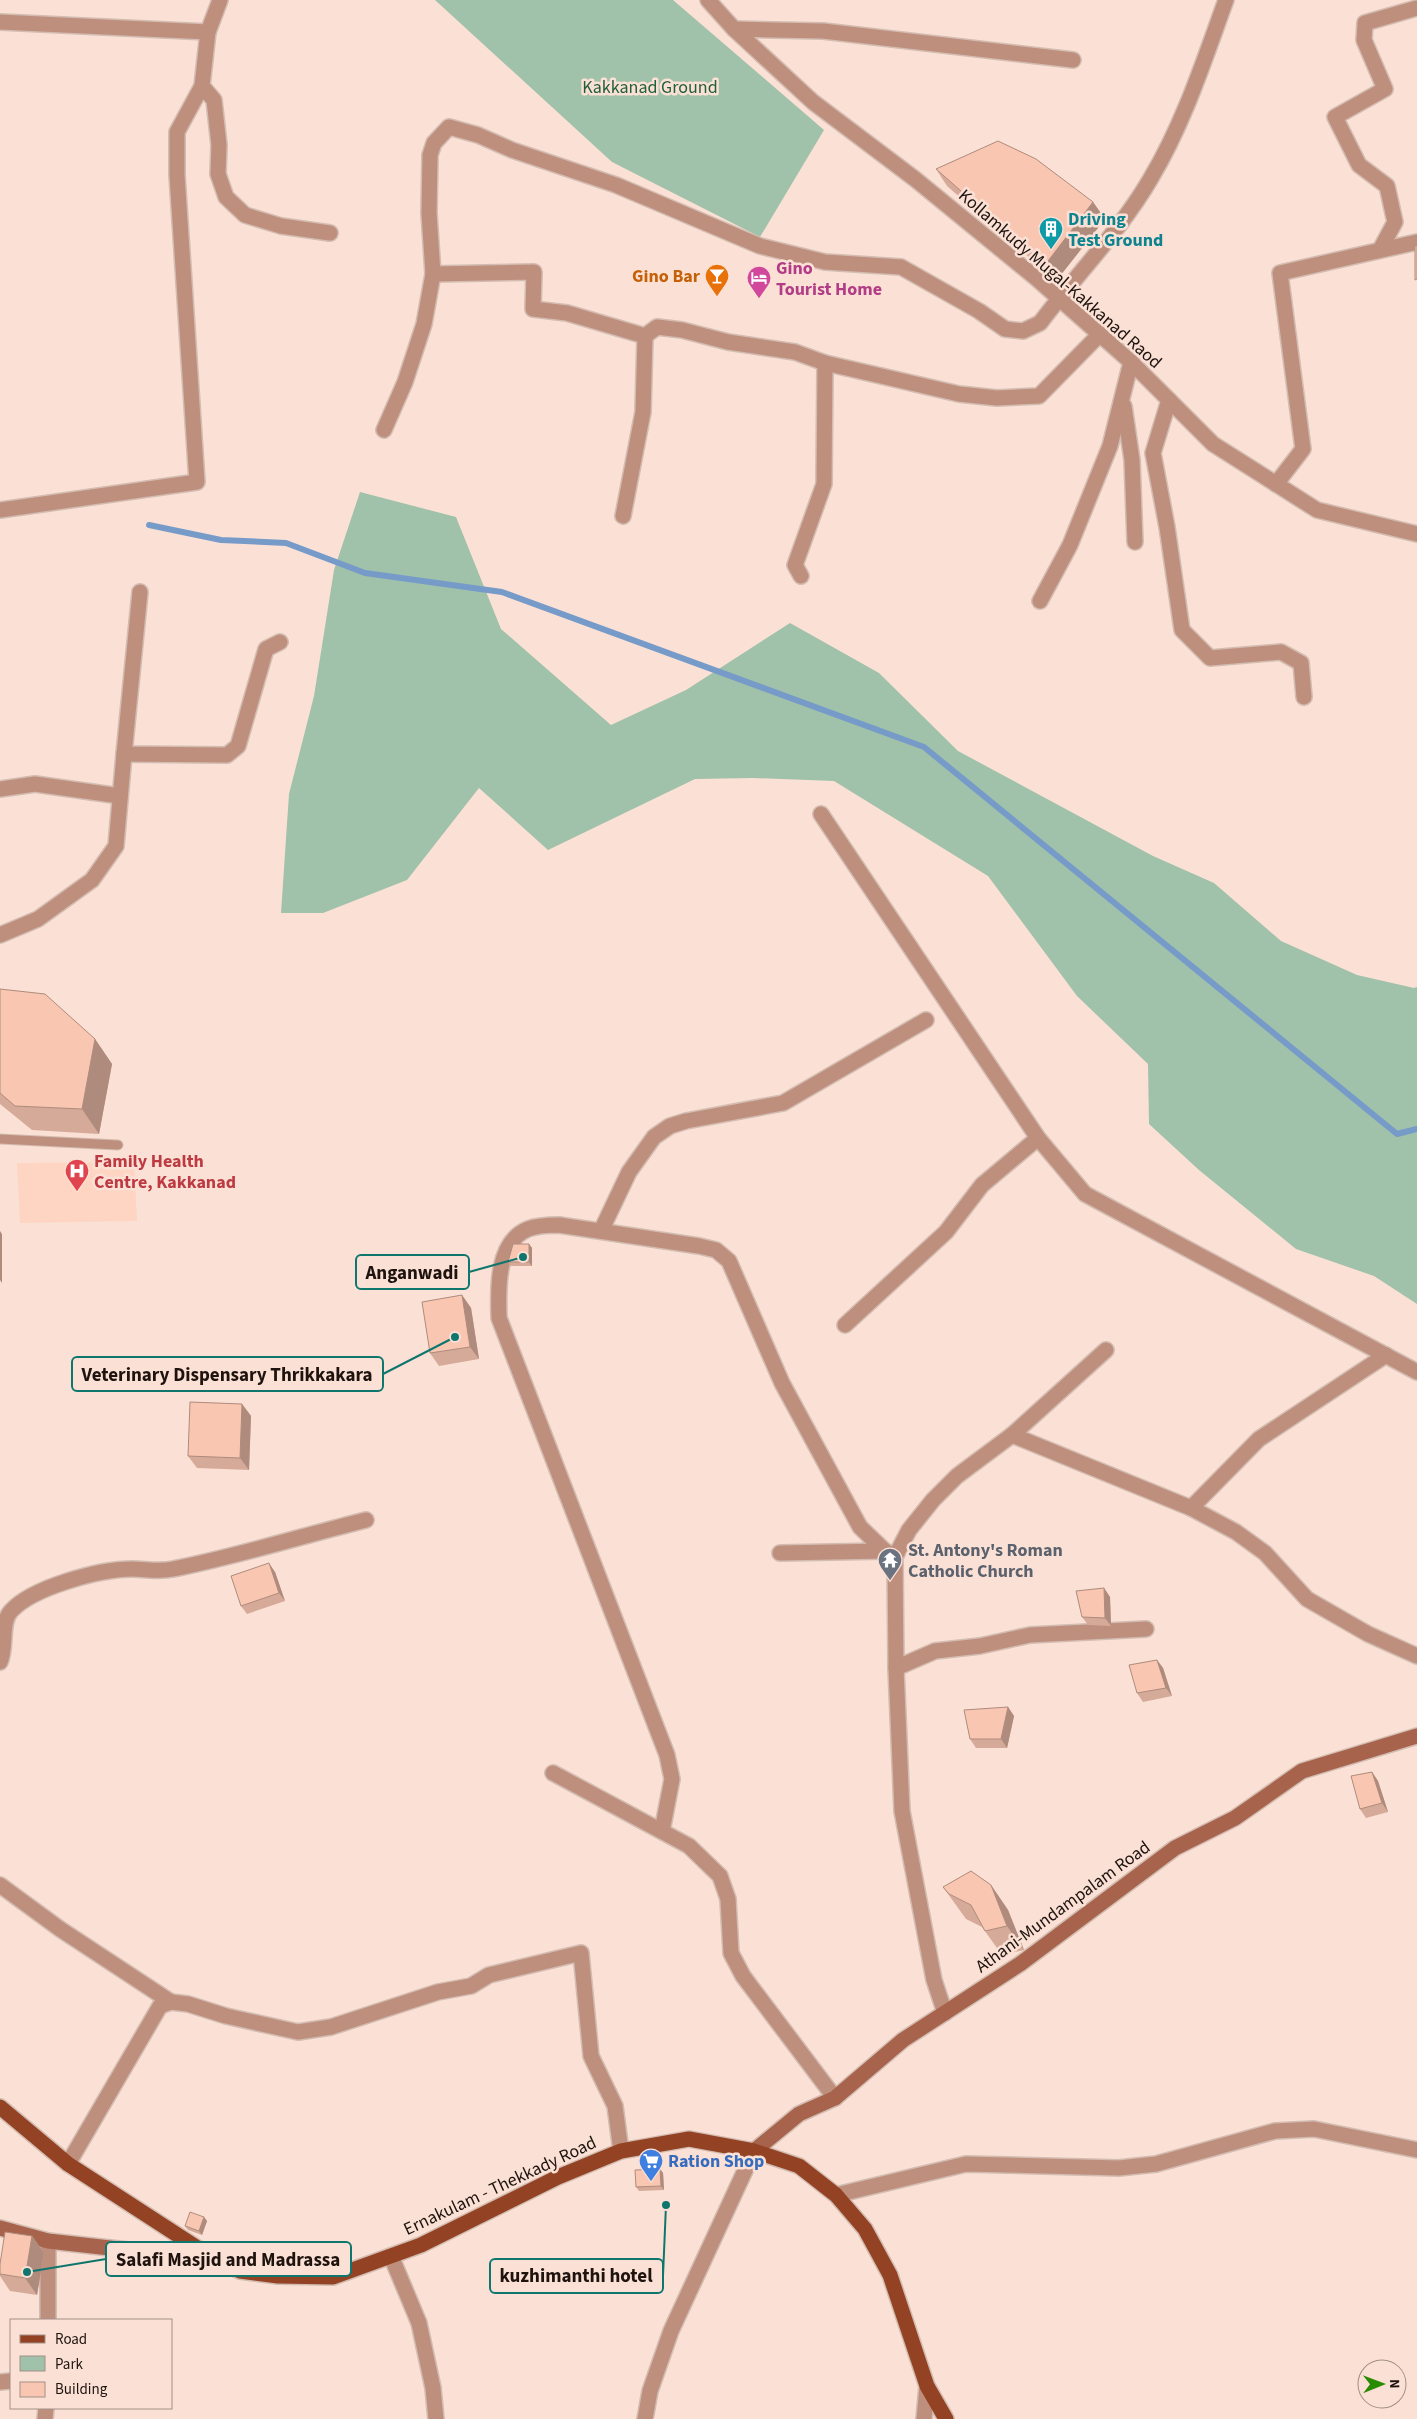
<svg xmlns="http://www.w3.org/2000/svg" width="1417" height="2419" viewBox="0 0 1417 2419" font-family="'Source Sans 3',sans-serif">
	<rect width="100%" height="100%" fill="#fbe1d5"/>
	<path fill="#fdd5c2" d="M 134,1162 L 137,1221 L 20,1223 L 17,1163 Z"/>
	<g fill="#a0c1aa">
		<path d="M 435,0 L 673,0 L 824,130 L 760,237 L 612,162 Z"/>
		<path d="M 360,492 L 456,517 L 501,629 L 611,725 L 686,690 L 790,623 L 879,673 L 958,751 L 1153,856 L 1214,883 L 1281,941 L 1357,975 L 1414,988 L 1417,987 L 1417,1304 L 1374,1276 L 1296,1249 L 1199,1170 L 1149,1124 L 1148,1064 L 1077,996 L 988,876 L 834,781 L 753,778 L 695,779 L 548,850 L 479,788 L 407,880 L 323,913 L 281,913 L 289,794 L 314,696 L 334,570 Z"/>
	</g>
	<g fill="none" stroke-linecap="round" stroke-linejoin="round">
		<path stroke="#769bc9" stroke-width="6" d="M 149,525 L 221,540 L 286,543 L 365,573 L 502,592 L 924,747 L 1397,1134 L 1417,1129"/>
		<defs>
			<path id="lane" d="M 0,1139 L 118,1145"/>
			<g id="street">
				<path d="M 220,0 L 208,32 L 202,86 L 214,100 L 219,145 L 218,174 L 226,197 L 245,215 L 281,226 L 330,233"/>
				<path d="M 708,0 L 734,29 L 813,102 L 915,179 L 1036,278 L 1131,362 L 1213,444 L 1317,510 L 1417,534"/>
				<path d="M 0,22 L 208,32"/>
				<path d="M 734,29 L 823,31 L 1073,60"/>
				<path d="M 1380,250 L 1395,222 L 1387,186 L 1359,165 L 1335,117 L 1385,89 L 1364,40 L 1365,23 L 1417,8"/>
				<path d="M 433,274 L 534,272 L 533,309 L 567,313 L 645,336 L 657,327 L 682,330 L 728,342 L 795,352 L 825,363 L 824,484 L 795,565 L 801,576"/>
				<path d="M 825,363 L 959,394 L 997,398 L 1039,396 L 1100,334"/>
				<path d="M 1169,400 L 1153,453 L 1167,527 L 1182,630 L 1210,658 L 1281,652 L 1301,663 L 1304,697"/>
				<path d="M 1124,406 L 1132,460 L 1135,542"/>
				<path d="M 384,430 L 405,382 L 424,324 L 433,274 L 429,213 L 430,155 L 434,143 L 449,127 L 478,135 L 512,150 L 616,185 L 760,246 L 825,262 L 901,267 L 979,311 L 1005,329 L 1023,331 L 1040,323 C 1076,275 1121,230 1151,178 C 1184,123 1204,60 1226,0"/>
				<path d="M 1276,484 L 1303,449 L 1280,273 L 1417,242"/>
				<path d="M 0,510 L 197,482 L 177,175 L 177,132 L 202,86"/>
				<path d="M 623,516 L 643,412 L 645,336"/>
				<path d="M 140,592 L 124,754 L 227,755 L 238,746 L 266,649 L 280,642"/>
				<path d="M 1040,601 L 1070,545 L 1110,446 L 1131,362"/>
				<path d="M 0,789 L 35,784 L 120,796"/>
				<path d="M 821,814 L 1038,1138 L 1085,1194 L 1417,1372"/>
				<path d="M 0,935 L 38,919 L 92,880 L 116,846 L 124,754"/>
				<path d="M 601,1231 L 629,1172 L 654,1137 L 670,1126 L 686,1121 L 783,1103 L 926,1020"/>
				<path d="M 845,1325 L 946,1232 L 982,1185 L 1038,1138"/>
				<path d="M 1012,1435 L 1191,1508 L 1236,1532 L 1265,1553 L 1307,1599 L 1368,1634 L 1417,1656"/>
				<path d="M 1191,1508 L 1259,1439 L 1386,1355"/>
				<path d="M 780,1553 L 885,1551"/>
				<path d="M 0,1662 C 7,1647 0,1623 11,1611 C 33,1587 100,1569 132,1569 C 146,1569 159,1572 173,1569 C 238,1556 302,1536 366,1520"/>
				<path d="M 896,1668 L 895,1557 L 909,1530 L 933,1500 L 957,1476 L 1012,1435 L 1106,1350"/>
				<path d="M 553,1773 L 689,1846 L 720,1876 L 728,1899 L 731,1953 L 743,1976 L 835,2098"/>
				<path d="M 662,1831 L 672,1779 L 667,1755 L 499,1318 C 498,1290 496,1242 528,1229 C 538,1225 549,1225 559,1225 L 699,1246 L 716,1250 L 729,1261 L 782,1383 L 860,1527 L 885,1551 L 895,1557"/>
				<path d="M 0,1885 L 60,1929 L 171,2002"/>
				<path d="M 945,2013 L 934,1980 L 902,1811 L 896,1668 L 935,1651 L 980,1646 L 1030,1635 L 1146,1629"/>
				<path d="M 68,2164 L 160,2006 L 171,2002 L 188,2004 L 226,2016 L 298,2032 L 331,2027 L 438,1992 L 471,1986 L 489,1975 L 581,1953 L 591,2056 L 615,2106 L 621,2151"/>
				<path d="M 836,2195 L 966,2164 L 1119,2168 L 1156,2164 L 1275,2131 L 1314,2129 L 1417,2150"/>
				<path d="M 391,2256 L 419,2323 L 433,2388 L 436,2419"/>
				<path d="M 48,2320 L 48,2241"/>
				<path d="M 0,2382 L 11,2381"/>
				<path d="M 45,2419 L 46,2408"/>
				<path d="M 645,2419 L 650,2391 L 671,2331 L 754,2151"/>
				<path d="M 924,2419 L 927,2386"/>
			</g>
			<g id="secondary">
				<path d="M 754,2151 L 799,2114 L 835,2098 L 903,2040 L 1020,1964 L 1175,1848 L 1235,1818 L 1302,1771 L 1417,1736"/>
				<path d="M 0,2228 L 48,2241 L 216,2260"/>
			</g>
			<path id="primary" d="M 0,2107 L 68,2164 L 216,2260 L 240,2271 L 278,2276 L 333,2277 L 421,2245 L 558,2177 L 621,2151 L 689,2139 L 754,2151 L 799,2166 L 836,2195 L 865,2229 L 890,2275 L 927,2386 L 946,2419"/>
		</defs>
		<use href="#lane" stroke="#d3bcb1" stroke-width="11"/>
		<use href="#street" stroke="#d3bcb1" stroke-width="18"/>
		<use href="#secondary" stroke="#d3bcb1" stroke-width="18"/>
		<use href="#primary" stroke="#d3bcb1" stroke-width="18"/>
		<use href="#lane" stroke="#bf8f7e" stroke-width="9"/>
		<use href="#street" stroke="#bf8f7e" stroke-width="15"/>
		<use href="#secondary" stroke="#a7634b" stroke-width="15"/>
		<use href="#primary" stroke="#944224" stroke-width="15"/>
	</g>
	<g fill="#d6aa99">
		<path d="M 936,169 L 1093,202 L 1105,219 L 1056,281 L 947,186 Z"/>
		<path d="M 0,989 L 95,1039 L 112,1064 L 99,1134 L 32,1130 L 0,1104 Z"/>
		<path d="M 529,1244 L 532,1248 L 532,1266 L 511,1266 L 508,1262 Z"/>
		<path d="M 462,1295 L 471,1308 L 479,1359 L 439,1366 L 430,1353 Z"/>
		<path d="M 242,1404 L 251,1416 L 249,1470 L 197,1468 L 188,1456 Z"/>
		<path d="M 275,1572 L 285,1601 L 247,1614 L 241,1606 Z"/>
		<path d="M 1104,1588 L 1110,1597 L 1111,1626 L 1088,1625 L 1082,1617 Z"/>
		<path d="M 1157,1660 L 1163,1668 L 1172,1696 L 1143,1702 L 1137,1693 Z"/>
		<path d="M 1008,1707 L 1014,1716 L 1007,1748 L 976,1748 L 970,1739 Z"/>
		<path d="M 1372,1772 L 1378,1781 L 1388,1812 L 1366,1818 L 1360,1809 Z"/>
		<path d="M 991,1885 L 1008,1910 L 1024,1950 L 1002,1955 L 982,1927 L 966,1919 L 943,1887 Z"/>
		<path d="M 660,2169 L 663,2173 L 664,2190 L 639,2191 L 636,2187 Z"/>
		<path d="M 204,2217 L 207,2221 L 202,2235 L 188,2230 L 185,2226 Z"/>
		<path d="M 32,2236 L 44,2253 L 37,2295 L 10,2291 L 0,2276 L 0,2264 Z"/>
	</g>
	<g fill="#ae8b7d">
		<path d="M 1093,202 L 1105,219 L 1056,281 L 1045,265 Z"/>
		<path d="M 95,1039 L 112,1064 L 99,1134 L 82,1109 Z"/>
		<path d="M 0,1231 L 2,1234 L 2,1283 L 0,1280 Z"/>
		<path d="M 529,1244 L 532,1248 L 532,1266 L 529,1262 Z"/>
		<path d="M 462,1295 L 471,1308 L 479,1359 L 470,1347 Z"/>
		<path d="M 242,1404 L 251,1416 L 249,1470 L 240,1458 Z"/>
		<path d="M 269,1563 L 275,1572 L 285,1601 L 279,1593 Z"/>
		<path d="M 1104,1588 L 1110,1597 L 1111,1626 L 1105,1618 Z"/>
		<path d="M 1157,1660 L 1163,1668 L 1172,1696 L 1166,1688 Z"/>
		<path d="M 1008,1707 L 1014,1716 L 1007,1748 L 1001,1739 Z"/>
		<path d="M 1372,1772 L 1378,1781 L 1388,1812 L 1382,1803 Z"/>
		<path d="M 991,1885 L 1008,1910 L 1024,1950 L 1007,1926 Z"/>
		<path d="M 660,2169 L 663,2173 L 664,2190 L 661,2186 Z"/>
		<path d="M 204,2217 L 207,2221 L 202,2235 L 199,2231 Z"/>
		<path d="M 32,2236 L 44,2253 L 37,2295 L 25,2278 Z"/>
	</g>
	<g fill="#f9c6b2" stroke="#ae8b7d">
		<path d="M 998,141 L 1036,159 L 1093,202 L 1045,265 L 936,169 Z"/>
		<path d="M 1417,245 L 1417,279 L 1415,280 L 1415,246 Z"/>
		<path d="M 0,989 L 45,994 L 95,1039 L 82,1109 L 15,1106 L 0,1093 Z"/>
		<path d="M 513,1244 L 529,1244 L 529,1262 L 508,1262 Z"/>
		<path d="M 462,1295 L 470,1347 L 430,1353 L 422,1302 Z"/>
		<path d="M 190,1402 L 242,1404 L 240,1458 L 188,1456 Z"/>
		<path d="M 269,1563 L 279,1593 L 241,1606 L 231,1576 Z"/>
		<path d="M 1104,1588 L 1105,1618 L 1082,1617 L 1076,1591 Z"/>
		<path d="M 1157,1660 L 1166,1688 L 1137,1693 L 1129,1665 Z"/>
		<path d="M 1008,1707 L 1001,1739 L 970,1739 L 964,1710 Z"/>
		<path d="M 1372,1772 L 1382,1803 L 1360,1809 L 1351,1776 Z"/>
		<path d="M 971,1871 L 991,1885 L 1007,1926 L 985,1931 L 971,1905 L 949,1894 L 943,1887 Z"/>
		<path d="M 660,2169 L 661,2186 L 636,2187 L 635,2170 Z"/>
		<path d="M 190,2212 L 204,2217 L 199,2231 L 185,2226 Z"/>
		<path d="M 5,2232 L 32,2236 L 25,2278 L 0,2274 L 0,2264 Z"/>
	</g>
	<defs>
		<symbol id="building-pin" viewBox="-11 -11 22 30"><path d="M0 17L-7.5 6A9.5 9.5 0 1 1 7.5 6Z" fill="#0f9aa8" stroke="#fbe1d5"/><path d="M-4-6H4V6H1V3H-1V6H-4ZM-2.5-4.3h1.7v1.8h-1.7ZM.8-4.3h1.7v1.8H.8ZM-2.5-1h1.7V.8h-1.7ZM.8-1h1.7V.8H.8Z" fill="#fff"/></symbol>
		<symbol id="bar-pin" viewBox="-11 -11 22 30"><path d="M0 17L-7.5 6A9.5 9.5 0 1 1 7.5 6Z" fill="#e8710a" stroke="#fbe1d5"/><path d="M-6-5H6L.8 .8V4.5H3.5V6h-7V4.5H-.8V.8Z" fill="#fff"/></symbol>
		<symbol id="hotel-pin" viewBox="-11 -11 22 30"><path d="M0 17L-7.5 6A9.5 9.5 0 1 1 7.5 6Z" fill="#d1479c" stroke="#fbe1d5"/><path d="M-6-4.5h1.5V1H6V5H4.5V3h-9V5H-6ZM-4 0a1.8 1.8 0 1 1 3.6 0ZM.5 0V-2.5h3Q6-2.5 6 0Z" fill="#fff"/></symbol>
		<symbol id="hospital-pin" viewBox="-11 -11 22 30"><path d="M0 17L-7.5 6A9.5 9.5 0 1 1 7.5 6Z" fill="#e0444e" stroke="#fbe1d5"/><path d="M-5-5h3v3.5h4V-5h3V5h-3V1.5h-4V5h-3Z" fill="#fff"/></symbol>
		<symbol id="temple-pin" viewBox="-11 -11 22 30"><path d="M0 17L-7.5 6A9.5 9.5 0 1 1 7.5 6Z" fill="#6b7280" stroke="#fbe1d5"/><path d="M0-6L5-2H3V0L6.5 2.5H4V6H1.5V3h-3V6H-4V2.5H-6.5L-3 0V-2H-5Z" fill="#fff"/></symbol>
		<symbol id="supermarket-pin" viewBox="-11 -11 22 30"><path d="M0 17L-7.5 6A9.5 9.5 0 1 1 7.5 6Z" fill="#3f7fe0" stroke="#fbe1d5"/><path d="M-6-5.5h2.5l.6 2H6L4.5 2H-2.5L-4.4-4H-6ZM-1.5 3.2a1.3 1.3 0 1 0 .1 0ZM3 3.2a1.3 1.3 0 1 0 .1 0Z" fill="#fff"/></symbol>
	</defs>
	<g fill-rule="evenodd">
		<use href="#building-pin" x="1037" y="215" width="28" height="38"/>
		<use href="#bar-pin" x="703" y="262" width="28" height="38"/>
		<use href="#hotel-pin" x="745" y="264" width="28" height="38"/>
		<use href="#hospital-pin" x="63" y="1157" width="28" height="38"/>
		<use href="#temple-pin" x="876" y="1546" width="28" height="38"/>
		<use href="#supermarket-pin" x="637" y="2147" width="28" height="38"/>
	</g>
	<g text-anchor="middle" dominant-baseline="central" stroke-width="5" stroke-linejoin="round" paint-order="stroke">
		<g font-size="18" fill="#1f5e3a" stroke="#fbe1d5">
			<text x="650" y="87">Kakkanad Ground</text>
		</g>
		<g font-size="18" font-weight="bold" fill="#0d838f" stroke="#fbe1d5" text-anchor="start">
			<text x="1068" y="219">Driving<tspan x="1068" dy="21">Test Ground</tspan></text>
		</g>
		<g font-size="18" font-weight="bold" fill="#b23c85" stroke="#fbe1d5" text-anchor="start">
			<text x="776" y="268">Gino<tspan x="776" dy="21">Tourist Home</tspan></text>
		</g>
		<g font-size="18" font-weight="bold" fill="#c56008" stroke="#fbe1d5" text-anchor="end">
			<text x="700" y="276">Gino Bar</text>
		</g>
		<g font-size="18" fill="#1e130e" stroke="#fbe1d5">
			<text transform="translate(1060 279) rotate(41)">Kollamkudy Mugal-Kakkanad Raod</text>
			<text transform="translate(1063 1907) rotate(-36)">Athani-Mundampalam Road</text>
			<text transform="translate(500 2186) rotate(-25)">Ernakulam - Thekkady Road</text>
		</g>
		<g font-size="18" font-weight="bold" fill="#be3a42" stroke="#fbe1d5" text-anchor="start">
			<text x="94" y="1161">Family Health<tspan x="94" dy="21">Centre, Kakkanad</tspan></text>
		</g>
		<g font-size="18" font-weight="bold" fill="#5b616d" stroke="#fbe1d5" text-anchor="start">
			<text x="908" y="1550">St. Antony's Roman<tspan x="908" dy="21">Catholic Church</tspan></text>
		</g>
		<g font-size="18" font-weight="bold" fill="#366cbe" stroke="#fbe1d5" text-anchor="start">
			<text x="668" y="2161">Ration Shop</text>
		</g>
	</g>
	<path fill="none" stroke="#0f766e" stroke-width="2" d="M523 1257L469 1272M455 1337L383 1374M27 2272L106 2259M666 2205L663 2276"/>
	<g fill="#0f766e" stroke="#fbe1d5" stroke-width="2">
		<circle cx="523" cy="1257" r="5"/>
		<circle cx="455" cy="1337" r="5"/>
		<circle cx="27" cy="2272" r="5"/>
		<circle cx="666" cy="2205" r="5"/>
	</g>
	<g fill="#fbe1d5" stroke="#0f766e" stroke-width="2">
		<rect x="356" y="1255" width="113" height="34" rx="5"/>
		<rect x="72" y="1357" width="311" height="34" rx="5"/>
		<rect x="106" y="2242" width="245" height="34" rx="5"/>
		<rect x="490" y="2259" width="173" height="34" rx="5"/>
	</g>
	<g font-size="19" text-anchor="middle" font-weight="bold" fill="#1e130e">
		<text x="412" y="1279">Anganwadi</text>
		<text x="227" y="1381">Veterinary Dispensary Thrikkakara</text>
		<text x="228" y="2266">Salafi Masjid and Madrassa</text>
		<text x="576" y="2282">kuzhimanthi hotel</text>
	</g>
	<rect x="10" y="2319" width="162" height="90" fill="#fbe1d5" stroke="#a38f85"/>
	<rect x="20" y="2335" width="25" height="8" fill="#944224" stroke="#a38f85"/>
	<text x="55" y="2344" font-size="15" fill="#1e130e">Road</text>
	<rect x="20" y="2356" width="25" height="15" fill="#a0c1aa" stroke="#a38f85"/>
	<text x="55" y="2369" font-size="15" fill="#1e130e">Park</text>
	<rect x="20" y="2382" width="25" height="15" fill="#f9c6b2" stroke="#a38f85"/>
	<text x="55" y="2394" font-size="15" fill="#1e130e">Building</text>
	<g transform="translate(1382 2384) rotate(89)"><circle r="24" fill="#fbe1d5" stroke="#a38f85"/>
	<path d="M0-4L9 19L0 12L-9 19Z" fill="#298b00"/>
	<text y="-8" font-size="14" font-weight="bold" text-anchor="middle" fill="#1e130e">N</text>
	</g>
</svg>
